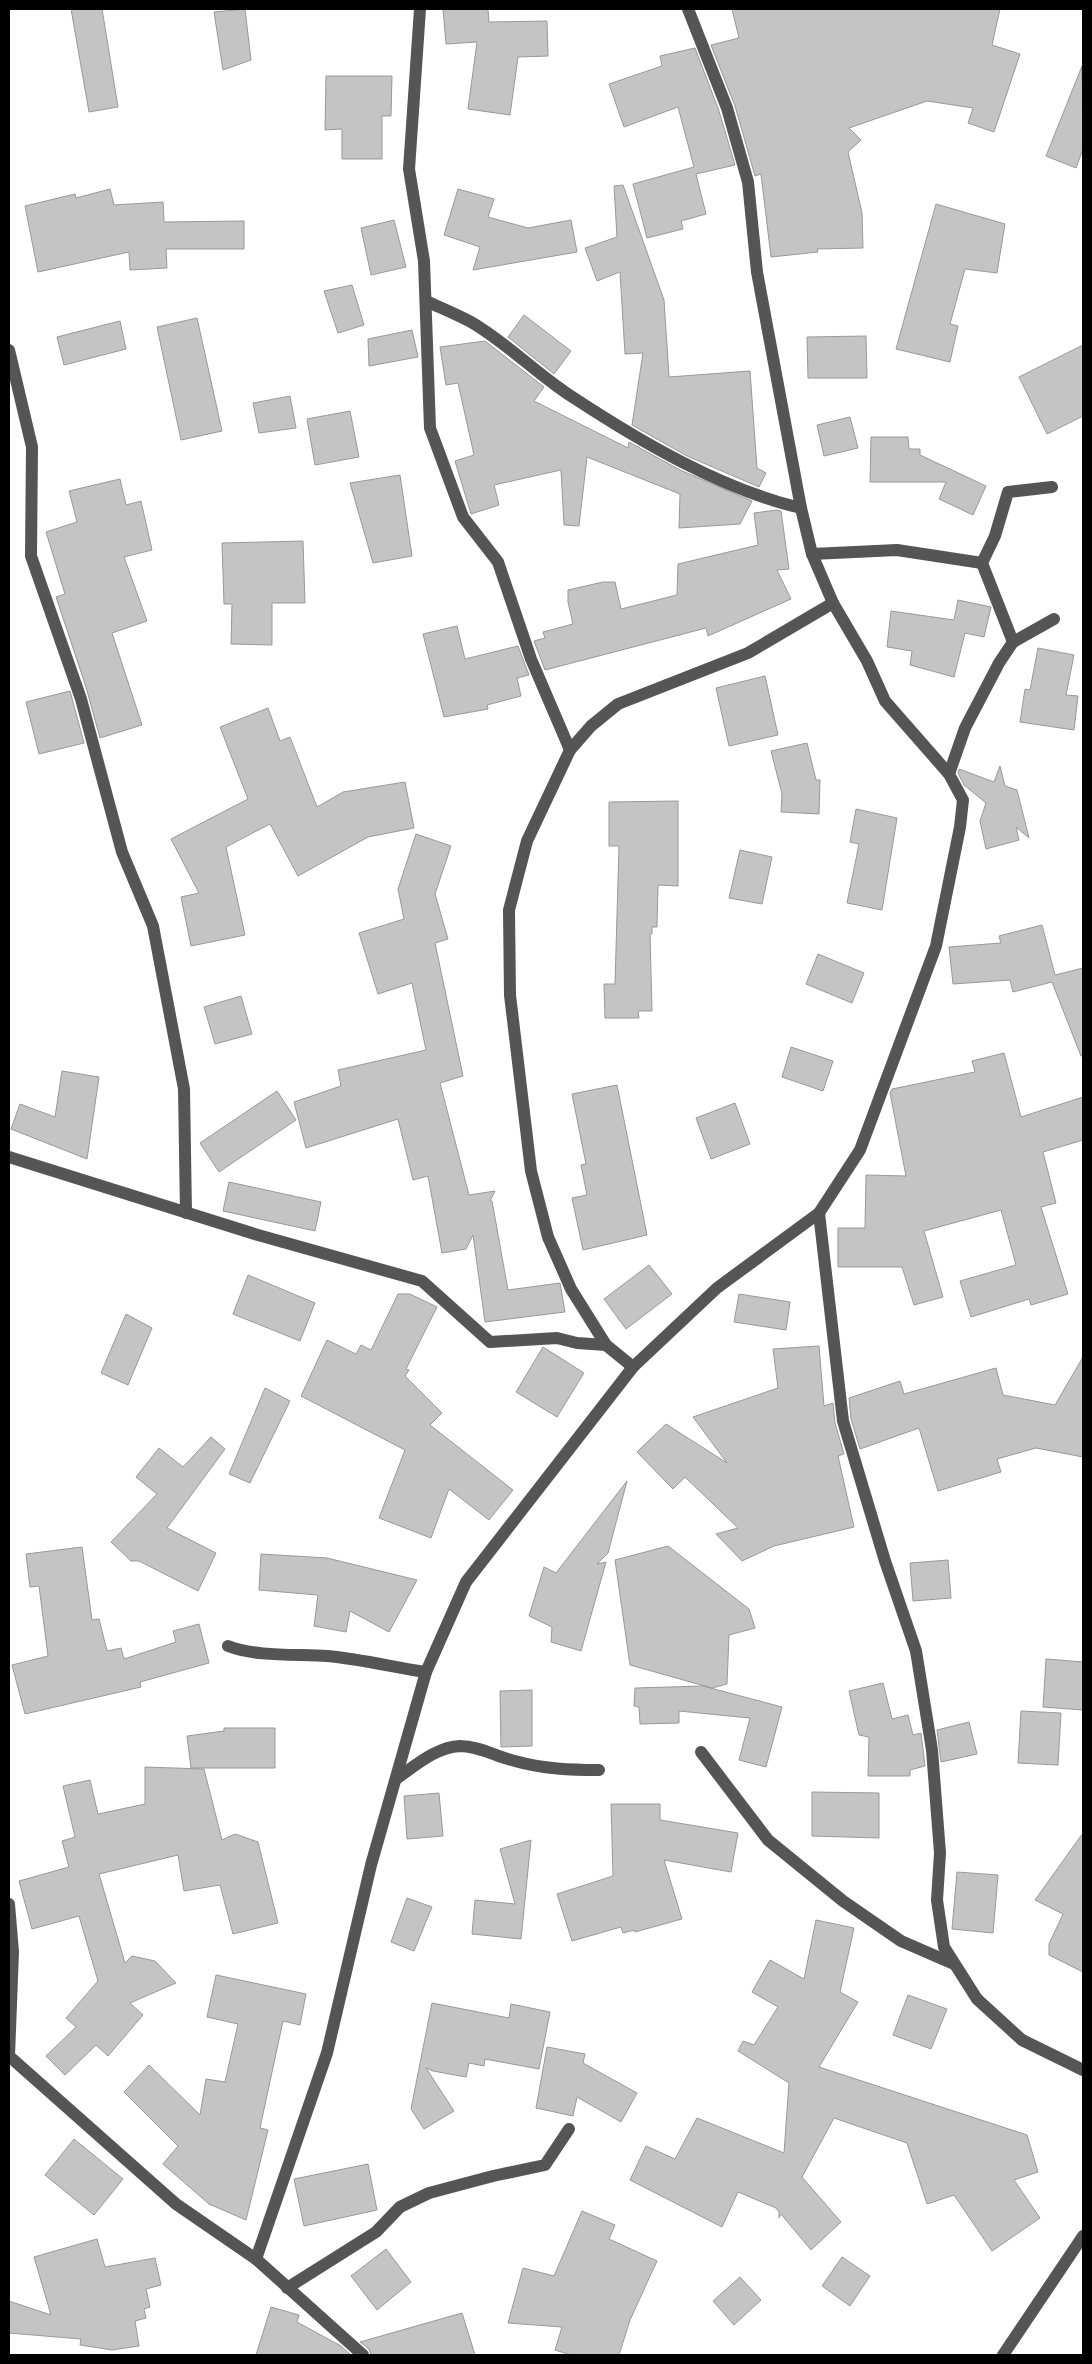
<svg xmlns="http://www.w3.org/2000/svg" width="1092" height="2364" viewBox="0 0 1092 2364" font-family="Inter,sans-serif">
	<rect width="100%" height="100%" fill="#fff"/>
	<g fill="#c4c4c4" stroke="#999">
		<path d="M 71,9 L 102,9 L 118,107 L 89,112 Z"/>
		<path d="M 245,9 L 251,60 L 223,70 L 214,12 Z"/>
		<path d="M 443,9 L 488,9 L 489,22 L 547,21 L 548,56 L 518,57 L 510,115 L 468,109 L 477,42 L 446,44 Z"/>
		<path d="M 732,9 L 1000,9 L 992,45 L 1020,54 L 994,132 L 968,123 L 973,108 L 927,101 L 849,128 L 861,140 L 848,152 L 862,213 L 863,248 L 817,249 L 818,252 L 771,257 L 761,174 L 755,176 L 735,106 L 711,45 L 739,38 Z"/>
		<path d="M 695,48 L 719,111 L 735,165 L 696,174 L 706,214 L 681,221 L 683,229 L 647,238 L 633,184 L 694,167 L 678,107 L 624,127 L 609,84 L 662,66 L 660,56 Z"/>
		<path d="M 1082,66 L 1083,149 L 1076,168 L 1046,156 Z"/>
		<path d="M 326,76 L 392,76 L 391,116 L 382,116 L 382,159 L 342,159 L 342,129 L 325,130 Z"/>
		<path d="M 623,185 L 664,300 L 669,377 L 750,371 L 757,468 L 766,473 L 759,487 L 687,456 L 632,425 L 643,353 L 625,354 L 620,272 L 597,281 L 585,248 L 617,237 L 614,186 Z"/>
		<path d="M 110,189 L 114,205 L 163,202 L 164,222 L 244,221 L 244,249 L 166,249 L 167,268 L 130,270 L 129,252 L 38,272 L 25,206 L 75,194 L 76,198 Z"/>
		<path d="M 458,189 L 494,199 L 488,217 L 528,228 L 571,220 L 577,252 L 473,270 L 480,247 L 444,235 Z"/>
		<path d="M 936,204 L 1005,224 L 997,273 L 965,269 L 950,324 L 958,326 L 950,362 L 896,349 Z"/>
		<path d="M 394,220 L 406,267 L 371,275 L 361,228 Z"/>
		<path d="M 352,285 L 364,325 L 338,333 L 324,291 Z"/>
		<path d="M 524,315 L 571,351 L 554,374 L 508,337 Z"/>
		<path d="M 197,318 L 222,431 L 181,440 L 157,327 Z"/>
		<path d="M 120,321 L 126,349 L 64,365 L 57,337 Z"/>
		<path d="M 412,330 L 418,357 L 369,366 L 368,339 Z"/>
		<path d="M 866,336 L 867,378 L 808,378 L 807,337 Z"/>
		<path d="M 485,341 L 544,387 L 534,401 L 628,448 L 629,442 L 680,470 L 752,501 L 740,524 L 679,528 L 680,494 L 587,457 L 579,526 L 564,525 L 561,470 L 494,485 L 499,505 L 471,514 L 455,461 L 474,455 L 458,383 L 446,385 L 440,347 Z"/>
		<path d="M 1083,345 L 1083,416 L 1047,434 L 1019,377 Z"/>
		<path d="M 290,396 L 296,428 L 259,433 L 253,403 Z"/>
		<path d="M 350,411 L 359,457 L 315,465 L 307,419 Z"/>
		<path d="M 850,417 L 858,448 L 824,456 L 817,425 Z"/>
		<path d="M 871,437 L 908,437 L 909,449 L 920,449 L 920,455 L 986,486 L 973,515 L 939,499 L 946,482 L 870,482 Z"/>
		<path d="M 400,475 L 412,556 L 373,563 L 350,483 Z"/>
		<path d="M 120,479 L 126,505 L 141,501 L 152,550 L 124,557 L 147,621 L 112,633 L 142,725 L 100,738 L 86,687 L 56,597 L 65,594 L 46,532 L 77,522 L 69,491 Z"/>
		<path d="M 777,510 L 781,511 L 789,569 L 777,570 L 791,599 L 708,636 L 706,628 L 545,670 L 534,641 L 545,638 L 543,632 L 573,624 L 568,602 L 568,590 L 603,582 L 615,582 L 621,609 L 677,595 L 678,564 L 758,545 L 754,513 Z"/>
		<path d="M 303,541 L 305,603 L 272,603 L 272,645 L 231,644 L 232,604 L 224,604 L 222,543 Z"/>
		<path d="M 958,600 L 991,607 L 984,637 L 965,633 L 954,677 L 910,665 L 912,651 L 887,647 L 891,611 L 954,620 Z"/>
		<path d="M 457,626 L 465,659 L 518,646 L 529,675 L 517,678 L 521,696 L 487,705 L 488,709 L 444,717 L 423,634 Z"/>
		<path d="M 1038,648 L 1074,655 L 1066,695 L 1078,696 L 1074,730 L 1020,722 L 1025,689 L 1030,690 Z"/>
		<path d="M 765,676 L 778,735 L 729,746 L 716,688 Z"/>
		<path d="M 70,691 L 84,743 L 39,754 L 26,702 Z"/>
		<path d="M 268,708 L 280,741 L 290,737 L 317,807 L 343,792 L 405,782 L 414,828 L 368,837 L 298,876 L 270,824 L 226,847 L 245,935 L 191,946 L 181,897 L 199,893 L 171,839 L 248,799 L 220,727 Z"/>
		<path d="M 807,743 L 816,780 L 820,780 L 819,814 L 781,812 L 782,794 L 771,751 Z"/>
		<path d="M 1000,766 L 1005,786 L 1017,790 L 1029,838 L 1016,827 L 1019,840 L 986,849 L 980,821 L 986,803 L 964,785 L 958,773 L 959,769 L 994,782 Z"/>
		<path d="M 678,801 L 678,886 L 658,885 L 657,927 L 652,927 L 652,934 L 650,934 L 652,1011 L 638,1011 L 639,1018 L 605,1018 L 604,984 L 615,984 L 619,846 L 609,846 L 609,802 Z"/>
		<path d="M 856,809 L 897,818 L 882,910 L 847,903 L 859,844 L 850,842 Z"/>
		<path d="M 416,834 L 451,846 L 435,894 L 448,939 L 435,943 L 463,1076 L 440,1083 L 469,1195 L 495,1191 L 490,1201 L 492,1201 L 508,1290 L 560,1283 L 565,1312 L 485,1322 L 473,1235 L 466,1249 L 442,1253 L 428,1176 L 413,1180 L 398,1119 L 306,1148 L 294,1102 L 341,1086 L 338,1070 L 426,1050 L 412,983 L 378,994 L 359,933 L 404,919 L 398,889 Z"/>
		<path d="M 740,850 L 772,857 L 762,904 L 729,898 Z"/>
		<path d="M 1042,925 L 1055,975 L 1083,968 L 1083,1056 L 1081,1056 L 1052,982 L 1013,992 L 1010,980 L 953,984 L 949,947 L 1001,943 L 999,936 Z"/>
		<path d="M 818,954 L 864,973 L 852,1003 L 806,984 Z"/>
		<path d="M 241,996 L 252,1034 L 215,1044 L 204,1007 Z"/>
		<path d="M 791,1047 L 833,1061 L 823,1091 L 782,1077 Z"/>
		<path d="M 1004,1053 L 1021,1117 L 1083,1097 L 1083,1140 L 1043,1152 L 1056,1203 L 1041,1207 L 1068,1294 L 1031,1305 L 1029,1299 L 971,1317 L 960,1281 L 1016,1265 L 1001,1210 L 924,1231 L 943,1297 L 914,1305 L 902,1267 L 838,1267 L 838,1228 L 865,1228 L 866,1175 L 906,1176 L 890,1093 L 892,1089 L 975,1072 L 972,1061 Z"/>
		<path d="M 62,1071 L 99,1077 L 87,1159 L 11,1129 L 20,1104 L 55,1117 Z"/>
		<path d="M 617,1085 L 647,1235 L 583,1250 L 572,1198 L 587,1195 L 581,1165 L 586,1164 L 572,1094 Z"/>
		<path d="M 277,1091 L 296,1120 L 219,1172 L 200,1143 Z"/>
		<path d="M 735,1103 L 750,1144 L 711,1159 L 696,1118 Z"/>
		<path d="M 229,1182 L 321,1202 L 315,1231 L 223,1211 Z"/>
		<path d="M 649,1265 L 672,1294 L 626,1329 L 604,1299 Z"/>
		<path d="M 248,1275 L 315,1303 L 300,1341 L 233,1314 Z"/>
		<path d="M 398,1294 L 410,1294 L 437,1307 L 406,1369 L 409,1370 L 405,1376 L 442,1413 L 430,1425 L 513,1490 L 489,1520 L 449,1489 L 431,1538 L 379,1518 L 405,1450 L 301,1396 L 327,1340 L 356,1354 L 361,1345 L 371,1350 Z"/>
		<path d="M 739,1294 L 790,1302 L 786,1330 L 734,1322 Z"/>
		<path d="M 126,1314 L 152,1328 L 128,1385 L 101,1373 Z"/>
		<path d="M 819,1346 L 824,1406 L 833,1403 L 835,1423 L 844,1454 L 838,1456 L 854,1527 L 774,1546 L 742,1561 L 716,1534 L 738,1528 L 685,1477 L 673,1489 L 637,1452 L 666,1424 L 727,1463 L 693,1417 L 778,1388 L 773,1349 Z"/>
		<path d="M 543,1347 L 584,1373 L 557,1417 L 516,1392 Z"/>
		<path d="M 1083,1357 L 1083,1457 L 1036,1448 L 997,1459 L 1001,1472 L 938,1491 L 919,1428 L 860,1449 L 851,1419 L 849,1398 L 900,1381 L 904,1394 L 996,1368 L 1003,1395 L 1055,1405 Z"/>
		<path d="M 265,1388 L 290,1401 L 250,1483 L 229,1474 Z"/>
		<path d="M 211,1437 L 225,1449 L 167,1528 L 216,1553 L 198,1591 L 139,1561 L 131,1561 L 111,1542 L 157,1494 L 136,1477 L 159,1448 L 183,1467 Z"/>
		<path d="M 627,1481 L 608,1553 L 597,1564 L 606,1562 L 581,1651 L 551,1642 L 552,1627 L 529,1616 L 544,1567 L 556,1573 Z"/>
		<path d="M 668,1546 L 749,1609 L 755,1628 L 729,1635 L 727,1684 L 712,1688 L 630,1665 L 615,1560 Z"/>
		<path d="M 82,1547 L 92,1620 L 99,1619 L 107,1651 L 121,1648 L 124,1659 L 176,1642 L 173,1631 L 199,1624 L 209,1663 L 140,1682 L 141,1687 L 25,1714 L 12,1665 L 48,1656 L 39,1586 L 30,1587 L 26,1554 Z"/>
		<path d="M 261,1554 L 327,1558 L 417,1580 L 389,1632 L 350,1611 L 346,1632 L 314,1626 L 318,1595 L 259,1590 Z"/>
		<path d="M 948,1560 L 951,1598 L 913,1601 L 910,1563 Z"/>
		<path d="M 1046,1659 L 1083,1662 L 1083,1710 L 1043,1707 Z"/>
		<path d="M 883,1683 L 892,1719 L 908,1715 L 913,1735 L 921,1733 L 925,1766 L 910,1770 L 910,1776 L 868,1776 L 869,1737 L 859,1735 L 849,1691 Z"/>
		<path d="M 703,1686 L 782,1707 L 766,1767 L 739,1760 L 750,1718 L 679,1711 L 679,1723 L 640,1724 L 639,1707 L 634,1706 L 635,1688 Z"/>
		<path d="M 532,1690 L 532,1746 L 501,1747 L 500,1691 Z"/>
		<path d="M 1021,1711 L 1061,1713 L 1058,1765 L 1018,1763 Z"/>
		<path d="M 969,1722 L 977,1754 L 941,1762 L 937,1730 Z"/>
		<path d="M 224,1728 L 275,1728 L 275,1768 L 191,1768 L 187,1736 L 224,1731 Z"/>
		<path d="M 145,1767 L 204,1769 L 222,1840 L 235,1834 L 258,1842 L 278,1923 L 233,1934 L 220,1885 L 184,1891 L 178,1855 L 99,1874 L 125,1963 L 132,1956 L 155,1961 L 176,1983 L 130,2003 L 143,2015 L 108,2056 L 96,2045 L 65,2075 L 46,2056 L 76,2027 L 66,2018 L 98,1981 L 79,1916 L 32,1929 L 19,1881 L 69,1867 L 62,1841 L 75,1837 L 63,1786 L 90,1780 L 98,1814 L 145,1804 Z"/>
		<path d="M 812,1792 L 879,1793 L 879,1838 L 812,1836 Z"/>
		<path d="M 439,1793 L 443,1836 L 407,1839 L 404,1796 Z"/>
		<path d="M 611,1804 L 660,1804 L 660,1820 L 738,1833 L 731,1872 L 664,1860 L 682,1919 L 635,1932 L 635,1930 L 623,1933 L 621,1927 L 572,1941 L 557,1894 L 613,1876 Z"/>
		<path d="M 1083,1833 L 1083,1972 L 1049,1955 L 1049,1944 L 1063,1914 L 1035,1900 Z"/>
		<path d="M 531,1840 L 521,1939 L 472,1934 L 475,1900 L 515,1904 L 500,1849 Z"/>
		<path d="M 957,1872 L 998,1875 L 993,1933 L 952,1929 Z"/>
		<path d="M 407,1898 L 432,1907 L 414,1951 L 391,1942 Z"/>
		<path d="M 816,1920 L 854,1928 L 840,1992 L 858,2002 L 819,2067 L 1027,2135 L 1038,2172 L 1014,2180 L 1040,2218 L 992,2251 L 954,2195 L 927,2204 L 907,2143 L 834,2118 L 802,2177 L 841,2222 L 811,2250 L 781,2214 L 779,2218 L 779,2212 L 776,2208 L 738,2192 L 722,2227 L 630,2180 L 646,2146 L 675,2159 L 697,2118 L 784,2153 L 789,2083 L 738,2051 L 743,2041 L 754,2045 L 778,2007 L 752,1992 L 770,1960 L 804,1979 Z"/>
		<path d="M 216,1975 L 306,1994 L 300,2025 L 283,2021 L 260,2128 L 268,2130 L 246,2220 L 209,2204 L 163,2164 L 178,2146 L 124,2092 L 149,2065 L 200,2115 L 206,2079 L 225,2082 L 238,2024 L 207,2017 Z"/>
		<path d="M 908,1995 L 947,2009 L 931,2049 L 893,2035 Z"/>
		<path d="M 432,2003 L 509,2018 L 511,2004 L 550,2012 L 539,2069 L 485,2059 L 484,2066 L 469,2063 L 466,2077 L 433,2071 L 426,2068 L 454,2111 L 424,2129 L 411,2109 Z"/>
		<path d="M 547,2047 L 585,2054 L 583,2063 L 637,2093 L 621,2122 L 577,2097 L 573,2116 L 536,2108 Z"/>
		<path d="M 74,2139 L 123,2179 L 94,2215 L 45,2175 Z"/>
		<path d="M 368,2164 L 377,2210 L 304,2226 L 294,2179 Z"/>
		<path d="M 582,2211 L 615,2225 L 609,2239 L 657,2261 L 630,2320 L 619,2355 L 571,2355 L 555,2350 L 562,2327 L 508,2323 L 523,2268 L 554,2276 Z"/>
		<path d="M 97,2239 L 105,2267 L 155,2258 L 161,2285 L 146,2289 L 150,2307 L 144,2309 L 146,2318 L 135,2321 L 139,2346 L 112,2350 L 80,2345 L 81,2339 L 9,2333 L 9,2301 L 51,2315 L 34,2257 Z"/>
		<path d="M 386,2249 L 411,2282 L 377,2310 L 351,2276 Z"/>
		<path d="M 842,2257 L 870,2276 L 850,2306 L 822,2286 Z"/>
		<path d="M 740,2277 L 761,2300 L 734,2325 L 713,2301 Z"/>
		<path d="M 271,2307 L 299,2315 L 297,2322 L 341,2346 L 351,2355 L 256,2355 Z"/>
		<path d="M 462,2313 L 475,2355 L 371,2355 L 369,2349 L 360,2342 Z"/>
	</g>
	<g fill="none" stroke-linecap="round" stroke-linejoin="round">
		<g stroke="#555" stroke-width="12">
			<path d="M 420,9 L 409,169 L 424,261 L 430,428 L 463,517 L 498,562 L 531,659 L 570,750"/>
			<path d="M 688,9 L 727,108 L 748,182 L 757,272 L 801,508 L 812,554 L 833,603 L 867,661 L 885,701 L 949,774 L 963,800 L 960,827 L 936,946 L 860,1150 L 819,1213 L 843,1421 L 885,1561 L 916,1651 L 932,1750 L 940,1853 L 937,1900 L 944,1947 L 977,1999 L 1022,2040 L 1083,2070"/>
			<path d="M 426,301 C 441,308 456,314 471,322 C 506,342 539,376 574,398 C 641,442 723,490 801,508"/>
			<path d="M 9,350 L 32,447 L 31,556 L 81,699 L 122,852 L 153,926 L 184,1089 L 186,1213"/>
			<path d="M 812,554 L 897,550 L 982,563 L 995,536 L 1008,492 L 1052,487"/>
			<path d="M 982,563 L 1013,642"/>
			<path d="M 949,774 L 965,728 L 999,663 L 1013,642 L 1054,619"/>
			<path d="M 9,1157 L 258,1235 L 422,1281 L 490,1342 L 557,1338 L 577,1343 L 606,1345 L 633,1367"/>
			<path d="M 606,1345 L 571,1289 L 548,1237 L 531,1171 L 510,995 L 509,910 L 527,841 L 570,750 L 591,726 L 618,704 L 748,653 L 833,603"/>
			<path d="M 228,1646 C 256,1657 297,1654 327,1656 C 360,1659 393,1667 426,1672"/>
			<path d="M 701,1752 L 768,1840 L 843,1901 L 901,1941 L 954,1964"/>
			<path d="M 396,1779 C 415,1766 436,1747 460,1746 C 479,1746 497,1757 515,1761 C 543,1769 571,1770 599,1770"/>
			<path d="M 9,1904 L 13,1952 L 9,2056 L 176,2204 L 256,2259 L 363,2355"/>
			<path d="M 256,2259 L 327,2053 L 371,1865 L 426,1672 L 466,1582 L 633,1367 L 717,1288 L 819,1213"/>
			<path d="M 287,2288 L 376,2232 L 400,2207 L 429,2193 L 493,2176 L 545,2165 L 569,2129"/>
			<path d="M 1003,2355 L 1083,2236"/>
		</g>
	</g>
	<rect width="1092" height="2364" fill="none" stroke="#000000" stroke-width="20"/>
</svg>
